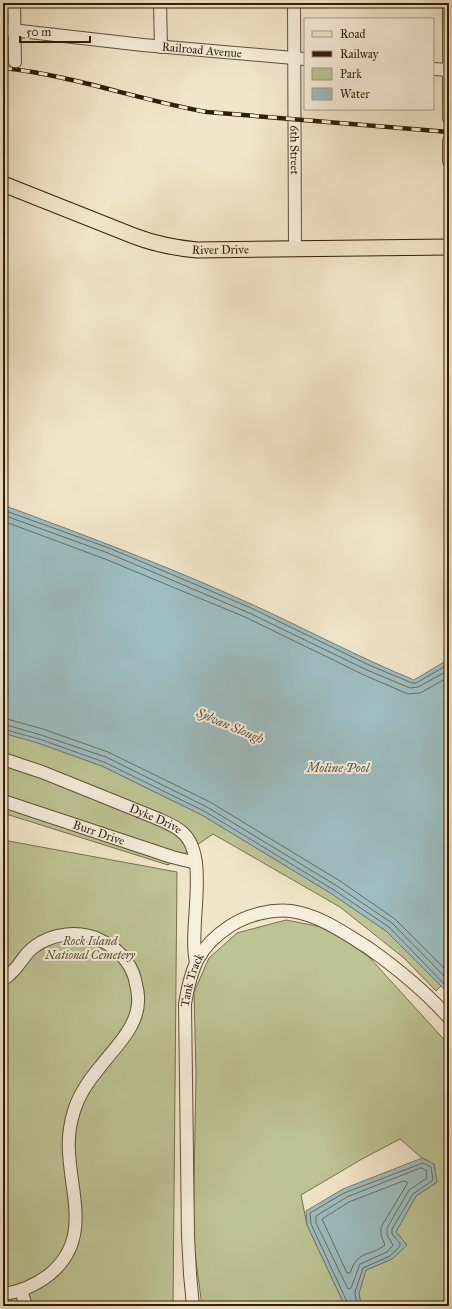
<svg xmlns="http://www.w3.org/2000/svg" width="452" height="1309" viewBox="0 0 452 1309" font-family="'IM FELL Great Primer',serif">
	<rect width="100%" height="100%" fill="#f1e6c9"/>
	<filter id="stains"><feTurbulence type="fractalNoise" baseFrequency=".005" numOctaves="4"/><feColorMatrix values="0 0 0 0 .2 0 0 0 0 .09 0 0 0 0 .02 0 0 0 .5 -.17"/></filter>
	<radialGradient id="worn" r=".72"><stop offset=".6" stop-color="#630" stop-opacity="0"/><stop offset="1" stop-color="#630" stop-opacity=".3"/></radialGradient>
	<g fill="#bdc494" stroke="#77704d">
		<path d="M 3,733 L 38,743 L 102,766 L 202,815 L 332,894 L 386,931 L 441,986 L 436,991 L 404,958 L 340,907 L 213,834 L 168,865 L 3,813 Z"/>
		<path d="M 3,840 L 177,872 L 173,1306 L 3,1306 Z"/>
		<path d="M 286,920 L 327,928 L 369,957 L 449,1045 L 449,1306 L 361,1306 L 359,1293 L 366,1270 L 392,1259 L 407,1245 L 396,1232 L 416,1196 L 437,1182 L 434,1164 L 422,1158 L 400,1139 L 362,1159 L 301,1195 L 307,1225 L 345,1306 L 202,1306 L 193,1239 L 196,1073 L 194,992 L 209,958 L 237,933 Z"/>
	</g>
	<g fill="#9ebdbf" stroke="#727d75">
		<path d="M 3,505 C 87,536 170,567 251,604 C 306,629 358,657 414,680 L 449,659 L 449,994 L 386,931 L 332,894 L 202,815 L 102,766 L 38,743 L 3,733 Z"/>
		<path d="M 422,1158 L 434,1164 L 437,1182 L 416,1196 L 396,1232 L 407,1245 L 392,1259 L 366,1270 L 359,1293 L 361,1306 L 345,1306 L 307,1225 L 306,1211 L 343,1189 Z"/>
	</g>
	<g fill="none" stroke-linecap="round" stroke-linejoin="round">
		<g stroke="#686d62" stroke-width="1">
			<path d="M 3,510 L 109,548 L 249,607 L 369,665 L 412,683 L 416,683 L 449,664"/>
			<path d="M 3,515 L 108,553 L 247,612 L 367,670 L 410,688 L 418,687 L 449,670"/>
			<path d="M 3,521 L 105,559 L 245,617 L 364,675 L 408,694 L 420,693 L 449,677"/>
			<path d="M 3,718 L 43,729 L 108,752 L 210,802 L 340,881 L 395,919 L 449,973"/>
			<path d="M 3,724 L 41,735 L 106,757 L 207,807 L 337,886 L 392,923 L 449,981"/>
			<path d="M 3,729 L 39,739 L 104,762 L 204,811 L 334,890 L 389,927 L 449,989"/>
			<path d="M 421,1168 L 426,1170 L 427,1178 L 409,1190 L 387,1228 L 387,1235 L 393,1245 L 387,1252 L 360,1264 L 351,1288 L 348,1289 L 316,1223 L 316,1216 L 347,1197 Z"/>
			<path d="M 404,1181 L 407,1182 L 407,1184 L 381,1227 L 381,1235 L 385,1245 C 369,1258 359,1248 350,1273 L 347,1273 L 322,1219 L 349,1202 Z"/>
			<path d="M 349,1306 L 311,1224 L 310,1213 L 344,1193 L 423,1163 L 431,1167 L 433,1180 L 413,1194 L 392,1229 L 392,1234 L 400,1243 L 400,1246 L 390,1256 L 363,1268 L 355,1292 L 357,1306"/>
		</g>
		<defs>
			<g id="minor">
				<path d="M 14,3 L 15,62"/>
				<path d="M 160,3 L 161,47"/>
				<path id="s1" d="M 294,3 L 295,248"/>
				<path d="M 449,3 L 449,118"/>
				<path id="s2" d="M 3,29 L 143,45 L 305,59"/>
				<path d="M 433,69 L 449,70"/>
				<path d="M 449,141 L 449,161"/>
				<path id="s3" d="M 3,759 L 42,772 L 156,818 C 165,822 176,826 183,833 C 210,857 188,929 196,962"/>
				<path id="s4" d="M 3,801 L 172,857 L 196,863"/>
				<path d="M 3,980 C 6,977 10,975 12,972 C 20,965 25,953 34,947 C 52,933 80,930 100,940 C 116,947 130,961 135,979 C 136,985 138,991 138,997 C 140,1025 116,1046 100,1067 C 89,1080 79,1094 74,1111 C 70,1124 68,1139 69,1152 C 71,1196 91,1240 50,1274 C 36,1285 20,1292 3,1294"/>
				<path d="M 21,1290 L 26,1306"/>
				<path id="s5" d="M 193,1306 L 190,1274 L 188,1236 L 185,1004 C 191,968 198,947 230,926 C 247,915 270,909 291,911 C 319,915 343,932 367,947 C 397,968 425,991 449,1018"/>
			</g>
			<g id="major">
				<path id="s6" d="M 3,184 L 134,236 C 155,244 175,248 197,250 L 449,247"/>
			</g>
		</defs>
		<use href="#minor" stroke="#614f37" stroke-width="14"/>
		<use href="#major" stroke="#311d06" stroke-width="17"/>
		<use href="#minor" stroke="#f6efdc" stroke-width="12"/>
		<use href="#major" stroke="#f1e6c9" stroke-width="15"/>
		<defs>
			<path id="rail" d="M 3,68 C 72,75 138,100 207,112 L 449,132"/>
		</defs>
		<use href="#rail" stroke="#311d06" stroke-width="4.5"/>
		<use href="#rail" stroke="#f6efdc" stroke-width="3" stroke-dasharray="9" stroke-linecap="butt"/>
	</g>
	<g text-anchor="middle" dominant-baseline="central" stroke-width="4" stroke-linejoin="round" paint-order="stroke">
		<g font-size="12" fill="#311d06" stroke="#f6efdc">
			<text stroke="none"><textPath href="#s2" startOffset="200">Railroad Avenue</textPath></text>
			<text stroke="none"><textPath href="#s1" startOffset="147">6th Street</textPath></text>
			<text stroke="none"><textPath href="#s6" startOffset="229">River Drive</textPath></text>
			<text stroke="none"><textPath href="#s3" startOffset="164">Dyke Drive</textPath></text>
			<text stroke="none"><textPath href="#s4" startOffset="101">Burr Drive</textPath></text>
			<text stroke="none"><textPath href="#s5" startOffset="327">Tank Track</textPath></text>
		</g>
		<g font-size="12" font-style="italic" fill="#5b4f31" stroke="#f6efdc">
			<text x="90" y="941">Rock Island<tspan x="90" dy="14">National Cemetery</tspan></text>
		</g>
		<g font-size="13" font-style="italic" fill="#575547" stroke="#f6efdc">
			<text transform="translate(230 726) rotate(23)">Sylvan Slough</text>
			<text x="338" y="768">Moline Pool</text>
		</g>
	</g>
	<rect width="452" height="1309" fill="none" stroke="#f1e6c9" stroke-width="16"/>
	<rect x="4" y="4" width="444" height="1301" fill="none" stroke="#311d06" stroke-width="2"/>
	<rect x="8" y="8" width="436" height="1293" fill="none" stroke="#311d06"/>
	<rect x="304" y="18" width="130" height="92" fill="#f6efdc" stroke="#a79b86"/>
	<rect x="312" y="31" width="20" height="6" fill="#f1e6c9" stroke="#a79b86"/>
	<text x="340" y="38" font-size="12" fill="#311d06">Road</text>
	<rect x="312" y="51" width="20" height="6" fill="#311d06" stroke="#a79b86"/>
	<text x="340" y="58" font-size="12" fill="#311d06">Railway</text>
	<rect x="312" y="68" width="20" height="12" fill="#bdc494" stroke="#a79b86"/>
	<text x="340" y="78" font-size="12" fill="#311d06">Park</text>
	<rect x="312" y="88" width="20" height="12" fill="#9ebdbf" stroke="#a79b86"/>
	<text x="340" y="98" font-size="12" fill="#311d06">Water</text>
	<path d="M20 36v6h70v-6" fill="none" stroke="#311d06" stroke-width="2"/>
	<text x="26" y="36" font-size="12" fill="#311d06" stroke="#f6efdc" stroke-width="3" paint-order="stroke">50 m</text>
	<rect width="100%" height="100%" filter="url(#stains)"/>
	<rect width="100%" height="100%" fill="url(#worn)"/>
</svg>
